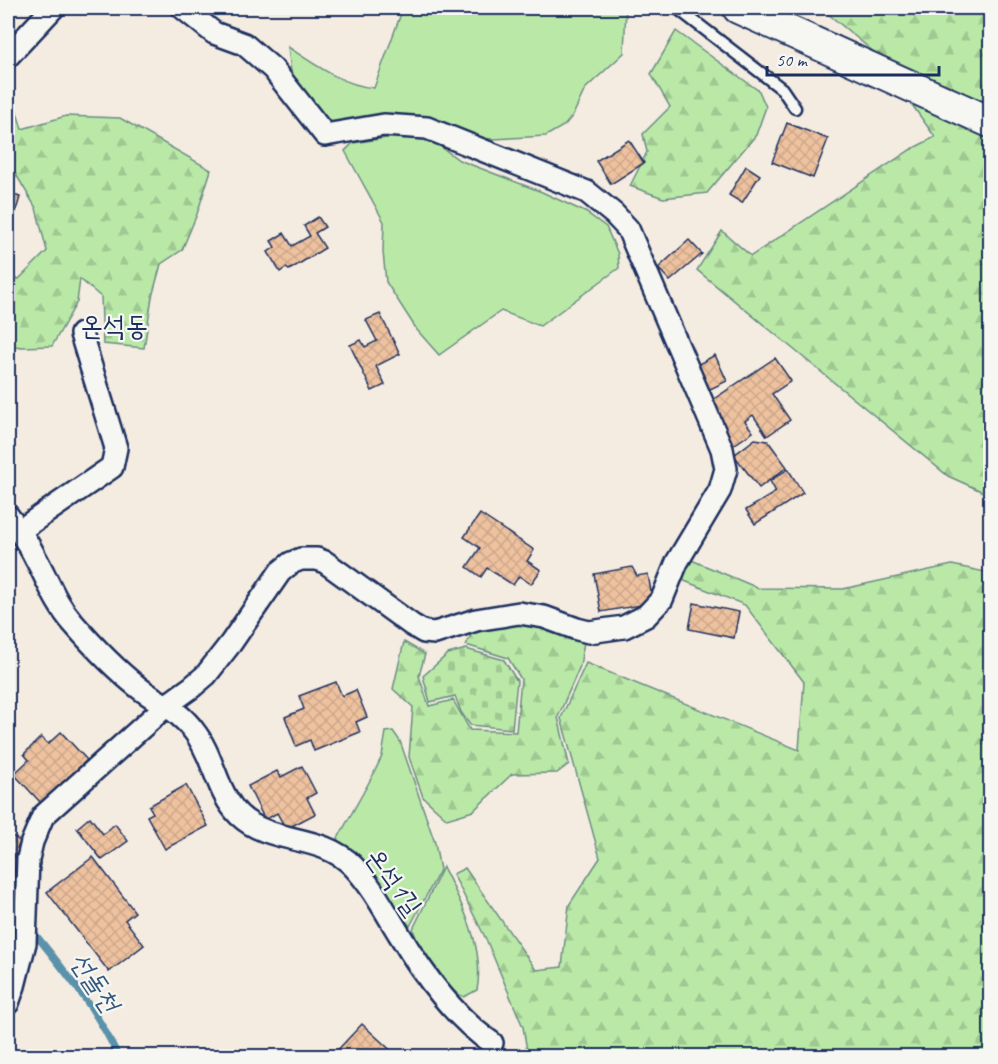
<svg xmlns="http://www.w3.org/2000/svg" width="998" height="1064" viewBox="0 0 998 1064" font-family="Caveat,'Poor Story',sans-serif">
	<defs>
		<pattern id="forest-firs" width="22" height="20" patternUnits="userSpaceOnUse" patternTransform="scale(1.5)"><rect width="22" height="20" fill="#bae9a7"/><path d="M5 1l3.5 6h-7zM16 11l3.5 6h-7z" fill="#9fc892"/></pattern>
		<pattern id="cemetery-stones" width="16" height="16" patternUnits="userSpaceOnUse" patternTransform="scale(1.5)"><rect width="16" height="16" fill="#bae9a7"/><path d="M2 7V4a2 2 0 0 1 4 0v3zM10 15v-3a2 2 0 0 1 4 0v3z" fill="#9fc892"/></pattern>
		<pattern id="building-cross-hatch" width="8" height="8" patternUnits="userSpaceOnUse" patternTransform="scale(1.5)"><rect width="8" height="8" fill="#efc29f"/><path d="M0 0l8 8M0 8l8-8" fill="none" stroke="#cca78b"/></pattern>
	</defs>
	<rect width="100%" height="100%" fill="#f5ece1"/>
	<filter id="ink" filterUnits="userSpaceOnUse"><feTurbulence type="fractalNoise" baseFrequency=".0167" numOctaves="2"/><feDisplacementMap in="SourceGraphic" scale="12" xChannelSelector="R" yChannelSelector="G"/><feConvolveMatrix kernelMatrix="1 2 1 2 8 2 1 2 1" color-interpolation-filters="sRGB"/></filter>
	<g filter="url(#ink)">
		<g fill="#bae9a7" stroke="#6a8c82" stroke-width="1.5">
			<path d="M 403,8 L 626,8 L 624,53 L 585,89 L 573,115 L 565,125 L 546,136 L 493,139 L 467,137 L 377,116 L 330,123 L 317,116 L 303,96 L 291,72 L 288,47 C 314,64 342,85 374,88 Z"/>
			<path d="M 407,135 L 429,138 L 459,160 L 542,192 L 587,213 L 606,227 L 618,254 L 619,268 L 540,326 L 501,311 L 439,355 L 417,330 L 386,282 L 383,252 L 384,222 L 345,151 L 353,143 Z"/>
			<path d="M 393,731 L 400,741 L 435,843 L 440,870 L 410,926 L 337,840 L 373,775 L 382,756 L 386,732 Z"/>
			<path d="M 443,867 C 462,904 485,947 477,990 L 464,997 L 446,988 L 421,952 L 413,929 Z"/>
		</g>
		<g fill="url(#forest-firs)" stroke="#6a8c82" stroke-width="1.5">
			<path d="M 821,8 L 990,8 L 990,495 L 948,476 L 697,270 L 722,231 L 751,256 L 910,150 L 935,137 L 875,53 Z"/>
			<path d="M 676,31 L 759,91 L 766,107 L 756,135 L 707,193 L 663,198 L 630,186 L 647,152 L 643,134 L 670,107 L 651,74 Z"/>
			<path d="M 9,86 L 22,129 L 66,116 L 120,118 L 211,170 L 197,214 L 182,250 L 161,264 L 152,297 L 144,348 L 103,344 L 101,297 L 80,279 L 77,302 L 52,346 L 22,347 L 8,345 L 8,278 L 19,279 L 47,251 L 36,208 L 8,161 Z"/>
			<path d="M 689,559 L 758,588 L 843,589 L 952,565 L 990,573 L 990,1056 L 528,1056 L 523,1027 L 486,939 L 453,874 L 465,868 L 536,970 L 562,967 L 569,905 L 600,858 L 561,718 L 586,663 L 799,750 L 804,682 L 745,605 L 682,580 Z"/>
			<path d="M 525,621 L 565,632 L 584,642 L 580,666 L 558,717 L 569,764 L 557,773 L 512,774 L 473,811 L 447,819 L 423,797 L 409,757 L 413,707 L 393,689 L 404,642 L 425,654 L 419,676 L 429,706 L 453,700 L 470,730 L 516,732 L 521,679 L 508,658 L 466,645 L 476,624 Z"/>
		</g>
		<path fill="url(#cemetery-stones)" stroke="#6a8c82" stroke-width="1.5" d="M 466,649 L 504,660 L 517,681 L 512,729 L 470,725 L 461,712 L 455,696 L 430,702 L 423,676 L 448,654 Z"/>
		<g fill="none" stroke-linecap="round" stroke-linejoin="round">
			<g stroke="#5a92ab" stroke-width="7">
				<path d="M 8,912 L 16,916"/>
				<path d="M 35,934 C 66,972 98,1012 118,1056"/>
			</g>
		</g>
		<g fill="url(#building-cross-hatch)" stroke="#1b2f5e" stroke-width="1.5">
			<path d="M 787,123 L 828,139 L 813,178 L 772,162 Z"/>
			<path d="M 629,140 L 644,163 L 611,184 L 596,161 Z"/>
			<path d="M 746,166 L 760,175 L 742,203 L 729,195 Z"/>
			<path d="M 8,193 L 20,197 L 8,238 Z"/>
			<path d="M 318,217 L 325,227 L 315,233 L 325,248 L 289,270 L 286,268 L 280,272 L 268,252 L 275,247 L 271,241 L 284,233 L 292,246 L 310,236 L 304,226 Z"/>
			<path d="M 689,240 L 702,254 L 670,281 L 658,268 Z"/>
			<path d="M 380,314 L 400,354 L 376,366 L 385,385 L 372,391 L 350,345 L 361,340 L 365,347 L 377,341 L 366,320 Z"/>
			<path d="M 715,355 L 727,381 L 704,392 L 693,367 Z"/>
			<path d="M 775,358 L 791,381 L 772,394 L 790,420 L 767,436 L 753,415 L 745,421 L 753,432 L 732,446 L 705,405 Z"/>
			<path d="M 755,439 L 768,441 L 787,467 L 759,488 L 734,455 Z"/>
			<path d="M 788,469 L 803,493 L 755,524 L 746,510 L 776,492 L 770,481 Z"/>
			<path d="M 480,514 L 534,550 L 527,561 L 541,570 L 531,584 L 519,576 L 513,585 L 487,568 L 481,577 L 467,567 L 480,548 L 464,537 Z"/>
			<path d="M 632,567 L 637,576 L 648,574 L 653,603 L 601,612 L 594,574 Z"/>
			<path d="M 694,603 L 739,612 L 734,638 L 689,629 Z"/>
			<path d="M 336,682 L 342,696 L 356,690 L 367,717 L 356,722 L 360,732 L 314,751 L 310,740 L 296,746 L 285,717 L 304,709 L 299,696 Z"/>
			<path d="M 61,732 L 87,760 L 41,803 L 14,774 L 29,760 L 24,754 L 41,737 L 48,744 Z"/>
			<path d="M 302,766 L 316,793 L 307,798 L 315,814 L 286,829 L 277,813 L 265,820 L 248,786 L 277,771 L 281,777 Z"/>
			<path d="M 186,785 L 208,826 L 165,849 L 147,816 L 153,813 L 149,806 Z"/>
			<path d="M 90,817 L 103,834 L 115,824 L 128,841 L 102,860 L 77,828 Z"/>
			<path d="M 8,833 L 21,842 L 17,848 L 19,849 L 15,857 L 21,860 L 12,873 L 17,876 L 8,891 Z"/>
			<path d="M 93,857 L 135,912 L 125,920 L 144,945 L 109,972 L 47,892 Z"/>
			<path d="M 362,1024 L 397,1056 L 332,1056 Z"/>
		</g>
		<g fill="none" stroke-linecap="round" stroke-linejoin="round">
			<defs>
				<path id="lane" d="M 677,8 L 782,89 L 795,108"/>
				<g id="street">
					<path d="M 8,56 L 53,8"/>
					<path d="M 8,516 C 18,529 28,542 35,557 C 48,580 55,603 73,623 C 93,646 115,669 138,687 C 159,704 177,708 194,731 C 214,756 216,792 239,815 C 270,845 321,833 353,866 C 373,887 386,913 401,937 C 423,974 456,1019 492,1043"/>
					<path d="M 19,531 L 112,467 L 116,448 L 81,334"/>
					<path d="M 8,1003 L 14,986 L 25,943 L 28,859 L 32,842 L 43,816 L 167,705 L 192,687 L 206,675 L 231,643 L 280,572 L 291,563 L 301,559 L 317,559 L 325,562 L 412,625 L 424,632 L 435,633 L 476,620 L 519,613 L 544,617 L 577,629 L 589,632 L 624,627 L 646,616 L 662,599 L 677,562 L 720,490 L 726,469 L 722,449 L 628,229 L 614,214 L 587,192 L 427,128 L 384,125 L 325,135 L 273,69 L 244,44 L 214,33 L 183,8"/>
				</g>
				<path id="secondary" d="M 738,8 L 990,122"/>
			</defs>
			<use href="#lane" stroke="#1b2f5e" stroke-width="15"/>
			<use href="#street" stroke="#1b2f5e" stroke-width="26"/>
			<use href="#secondary" stroke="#1b2f5e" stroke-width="34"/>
			<use href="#lane" stroke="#f6f6f2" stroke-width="10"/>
			<use href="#street" stroke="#f6f6f2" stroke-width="21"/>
			<use href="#secondary" stroke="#f6f6f2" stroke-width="30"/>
		</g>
	</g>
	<g text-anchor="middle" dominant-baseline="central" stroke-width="4.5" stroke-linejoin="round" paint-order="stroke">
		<g font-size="26" fill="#1b2f5e" stroke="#f6f6f2">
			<text transform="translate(394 882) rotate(54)">온석1길</text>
		</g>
		<g font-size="27" font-style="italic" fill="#35587e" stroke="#f6f6f2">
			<text transform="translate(95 982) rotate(56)">선돌천</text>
		</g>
		<g font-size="28" fill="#1b2f5e" stroke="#f6f6f2">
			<text x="114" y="325">온석동</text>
		</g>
	</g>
	<rect width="998" height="1064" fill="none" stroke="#f6f6f2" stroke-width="30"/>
	<rect x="15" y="15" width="968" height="1034" fill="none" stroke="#1b2f5e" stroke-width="2" filter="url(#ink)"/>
	<path d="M767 66v9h172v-9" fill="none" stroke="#1b2f5e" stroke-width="3"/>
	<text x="776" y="66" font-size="18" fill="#1b2f5e" stroke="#f6f6f2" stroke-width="4.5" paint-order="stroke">50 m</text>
</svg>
